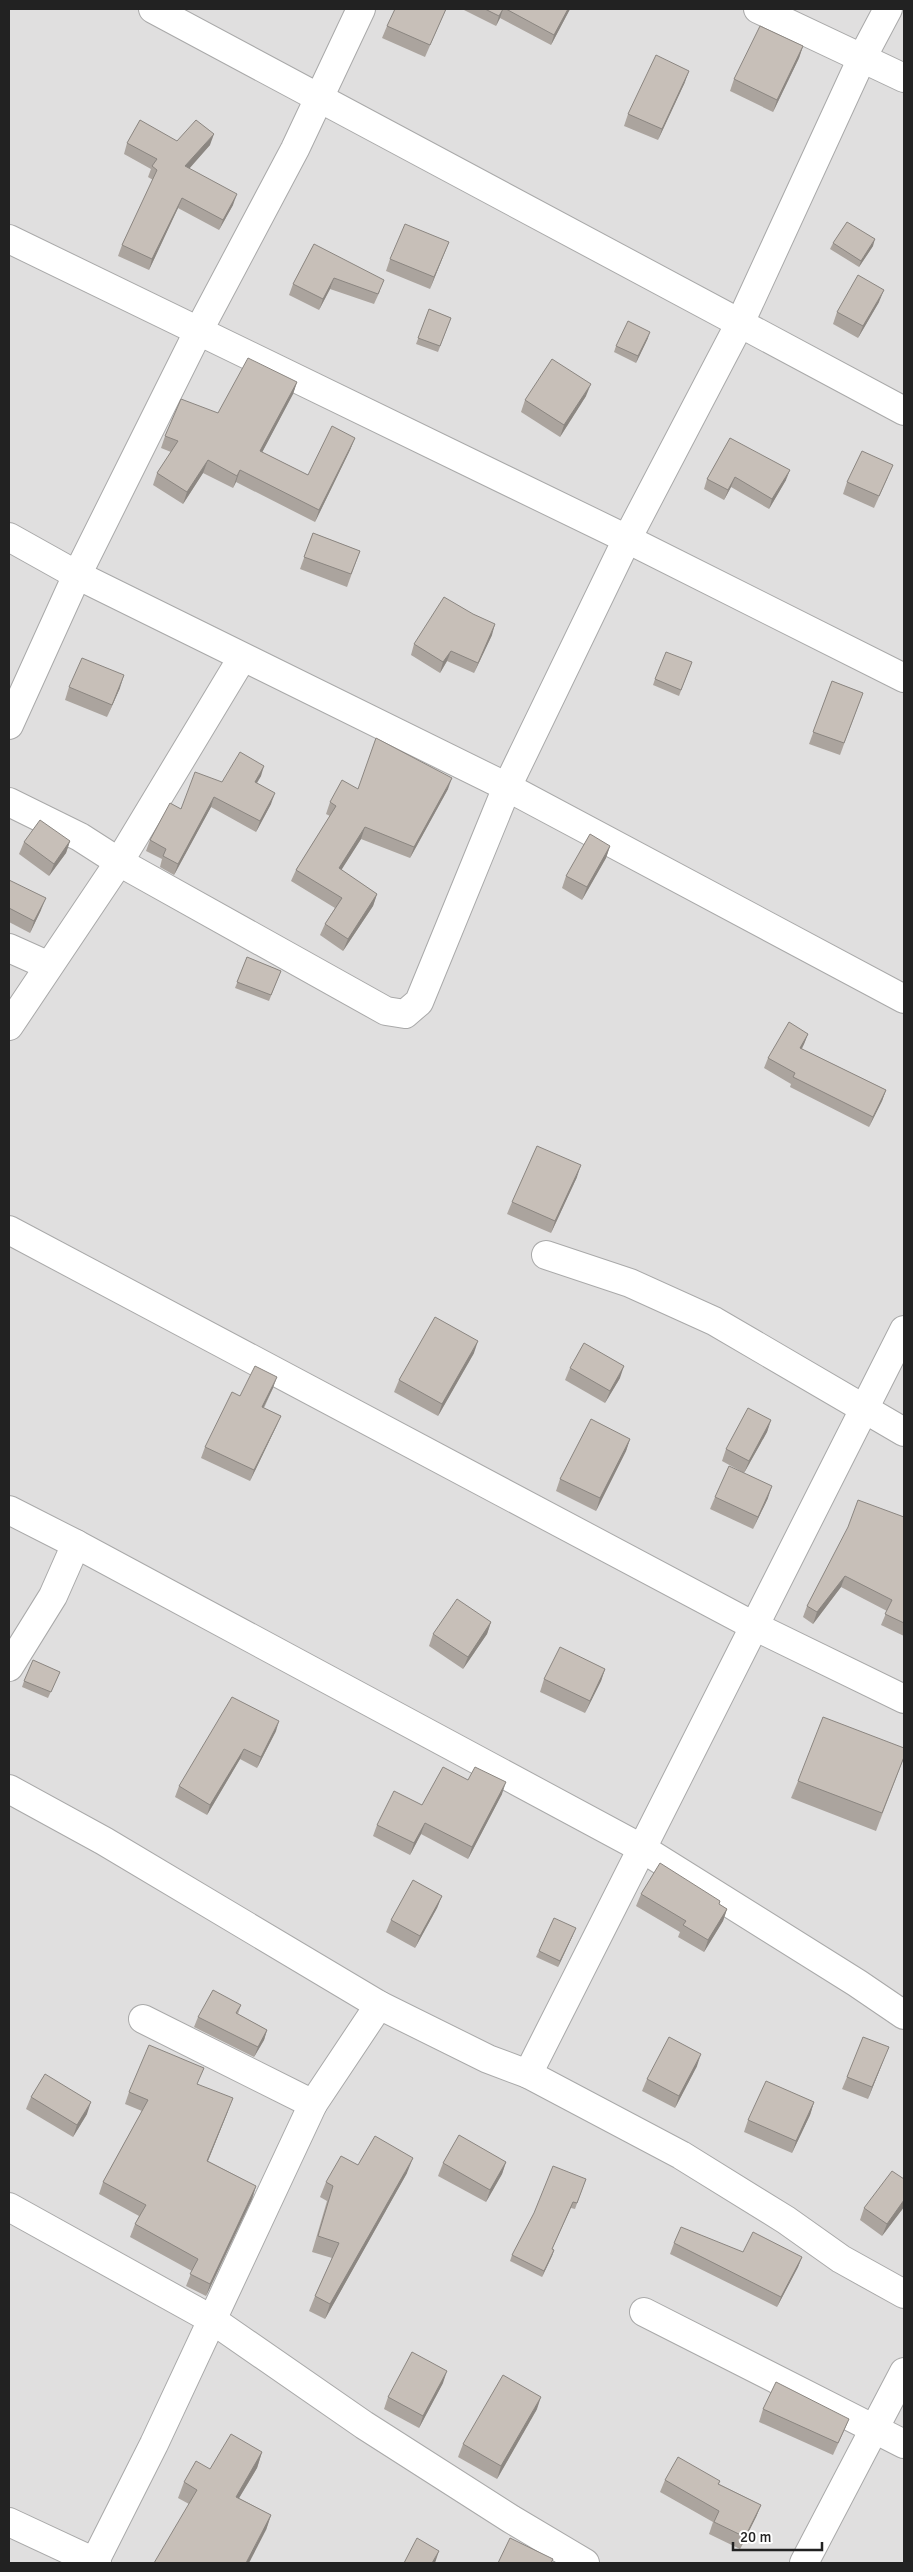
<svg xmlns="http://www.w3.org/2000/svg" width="913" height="2572" viewBox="0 0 913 2572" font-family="Signika,sans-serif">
	<rect width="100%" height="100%" fill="#f2efe9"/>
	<rect fill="#e0dfdf" x="9" y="9" width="895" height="2554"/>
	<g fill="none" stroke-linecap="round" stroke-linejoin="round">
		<defs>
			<g id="street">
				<path d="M 153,9 L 904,411"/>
				<path d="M 758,9 L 904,78"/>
				<path d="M 9,239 L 627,539 L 904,678"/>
				<path d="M 9,537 L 77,575 L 507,787 L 904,999"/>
				<path d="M 9,725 L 77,575 L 199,330 L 295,149 L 361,9"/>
				<path d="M 9,802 L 80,837 L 119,862 L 386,1011 L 405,1014 L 419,1002 L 507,787 L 627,539 L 740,323 L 862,58 L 888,9"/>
				<path d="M 9,948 L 47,965"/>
				<path d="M 9,1026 L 119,862 L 242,658"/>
				<path d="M 9,1230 L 754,1626 L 904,1699"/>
				<path d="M 546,1255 L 630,1283 L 714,1321 L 904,1432"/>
				<path d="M 9,1510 L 76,1544 L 643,1849 L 857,1983 L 904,2015"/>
				<path d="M 9,1667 L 53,1596 L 76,1544"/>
				<path d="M 9,1789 L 104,1841 L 379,2005 L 488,2059 L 528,2074 L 681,2155 L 786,2220 L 841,2259 L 904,2294"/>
				<path d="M 143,2019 L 313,2104"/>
				<path d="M 528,2074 L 904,1330"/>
				<path d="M 9,2207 L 211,2319 L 364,2425 L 511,2519 L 585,2563"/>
				<path d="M 644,2312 L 904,2444"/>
				<path d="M 9,2522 L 97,2563"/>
				<path d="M 94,2563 L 154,2444 L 313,2104 L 379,2005"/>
				<path d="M 804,2563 L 904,2372"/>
			</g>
		</defs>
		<use href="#street" stroke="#a9a9a9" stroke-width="30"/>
		<use href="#street" stroke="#fff" stroke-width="28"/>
	</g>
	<g fill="#aba49e">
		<path d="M 446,9 L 425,57 L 382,38 L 387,26 Z"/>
		<path d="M 462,9 L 570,9 L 551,45 L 500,18 L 496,26 Z"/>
		<path d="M 803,46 L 799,58 L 773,112 L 730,91 L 734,79 Z"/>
		<path d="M 685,82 L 658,140 L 624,126 L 628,114 Z"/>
		<path d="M 177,141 L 210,145 L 189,168 L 233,205 L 219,230 L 178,208 L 149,270 L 118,256 L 122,245 L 153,180 L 148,177 L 151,169 L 124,154 L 127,143 Z"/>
		<path d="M 449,242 L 430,289 L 386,271 L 390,259 Z"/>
		<path d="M 833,243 L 873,246 L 859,267 L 830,249 Z"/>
		<path d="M 314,244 L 380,291 L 374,304 L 330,289 L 319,310 L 289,295 L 293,284 Z"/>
		<path d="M 879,302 L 858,338 L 833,324 L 837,312 Z"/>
		<path d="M 429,309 L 451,318 L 438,352 L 416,344 Z"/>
		<path d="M 648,338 L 636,363 L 614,352 L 616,346 Z"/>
		<path d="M 297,382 L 293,394 L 262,452 L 308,475 L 355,438 L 350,450 L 315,522 L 236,482 L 233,488 L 203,473 L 183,504 L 153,485 L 157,473 L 171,452 L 161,448 L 165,436 L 218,413 Z"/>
		<path d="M 586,396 L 560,437 L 521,412 L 525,400 Z"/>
		<path d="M 730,438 L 786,480 L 769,509 L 731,487 L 724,500 L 704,489 L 707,479 Z"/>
		<path d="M 888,477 L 874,508 L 843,494 L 847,482 Z"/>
		<path d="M 313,533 L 360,551 L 347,587 L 300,569 Z"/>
		<path d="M 492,635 L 474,673 L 447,661 L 440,673 L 411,655 L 414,644 Z"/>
		<path d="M 692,662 L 679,696 L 653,685 L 655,679 Z"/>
		<path d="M 832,681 L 863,693 L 840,755 L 809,744 Z"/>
		<path d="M 69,687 L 120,688 L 107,717 L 65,700 Z"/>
		<path d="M 261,776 L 257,783 L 271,804 L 256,832 L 211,807 L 174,875 L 160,867 L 162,859 L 146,851 L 150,840 L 181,809 L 222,782 Z"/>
		<path d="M 358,789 L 448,789 L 410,858 L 361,839 L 341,870 L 377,894 L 373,906 L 343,951 L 320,935 L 325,924 L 335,908 L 291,881 L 296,870 L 330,816 L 326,814 L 330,802 Z"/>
		<path d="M 70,841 L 66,853 L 49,876 L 19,854 L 24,842 Z"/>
		<path d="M 610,846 L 606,858 L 582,900 L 562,888 L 566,876 Z"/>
		<path d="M 9,880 L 41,910 L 30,933 L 9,922 Z"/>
		<path d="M 247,957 L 281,971 L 269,1001 L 235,988 Z"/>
		<path d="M 808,1034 L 802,1049 L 886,1090 L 882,1101 L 869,1127 L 790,1087 L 791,1084 L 764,1068 L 768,1058 Z"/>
		<path d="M 577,1177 L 551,1233 L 507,1214 L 512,1202 Z"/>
		<path d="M 474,1353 L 438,1416 L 394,1392 L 399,1380 Z"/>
		<path d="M 570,1368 L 620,1378 L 605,1403 L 565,1380 Z"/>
		<path d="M 273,1388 L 264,1408 L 281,1416 L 276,1427 L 250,1481 L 201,1458 L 205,1447 L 240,1396 Z"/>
		<path d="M 771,1420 L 767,1432 L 744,1473 L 722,1461 L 726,1449 Z"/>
		<path d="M 630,1439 L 626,1451 L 596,1511 L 556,1491 L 560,1479 Z"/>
		<path d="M 715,1497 L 768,1498 L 753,1529 L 710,1509 Z"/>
		<path d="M 904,1517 L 904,1636 L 881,1625 L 887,1611 L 841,1587 L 813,1624 L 803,1617 L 807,1606 Z"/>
		<path d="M 491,1622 L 487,1634 L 463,1669 L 429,1646 L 433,1634 Z"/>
		<path d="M 605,1669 L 601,1681 L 585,1713 L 540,1692 L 544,1679 Z"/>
		<path d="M 57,1678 L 48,1698 L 22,1687 L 24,1681 Z"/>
		<path d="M 276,1731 L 257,1768 L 240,1759 L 207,1815 L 175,1797 L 179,1786 Z"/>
		<path d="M 904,1757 L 876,1831 L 791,1798 L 798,1781 Z"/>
		<path d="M 468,1780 L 502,1794 L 468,1859 L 421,1834 L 410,1855 L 373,1836 L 377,1825 L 422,1805 Z"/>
		<path d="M 641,1894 L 719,1904 L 727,1909 L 723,1921 L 704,1952 L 678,1937 L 680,1932 L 636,1906 Z"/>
		<path d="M 442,1896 L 437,1908 L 415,1948 L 386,1932 L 391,1920 Z"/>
		<path d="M 573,1935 L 558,1967 L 536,1957 L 539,1951 Z"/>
		<path d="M 241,2005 L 238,2014 L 267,2030 L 264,2040 L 254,2057 L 194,2027 L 198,2017 Z"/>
		<path d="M 884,2059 L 868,2099 L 842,2089 L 847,2077 Z"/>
		<path d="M 697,2066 L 675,2108 L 642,2091 L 647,2079 Z"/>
		<path d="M 198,2084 L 228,2111 L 208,2161 L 256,2186 L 252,2199 L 206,2296 L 186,2286 L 192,2271 L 130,2237 L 135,2224 L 139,2216 L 99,2194 L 103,2182 L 142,2111 L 125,2104 L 129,2092 Z"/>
		<path d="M 31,2097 L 87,2114 L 73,2137 L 26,2109 Z"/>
		<path d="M 814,2102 L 810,2115 L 792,2153 L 744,2132 L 748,2120 Z"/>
		<path d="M 506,2162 L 502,2174 L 486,2202 L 438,2176 L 443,2163 Z"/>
		<path d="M 358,2165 L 407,2173 L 325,2319 L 309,2311 L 315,2296 L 332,2258 L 312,2252 L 327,2201 L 320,2197 L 326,2182 Z"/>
		<path d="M 586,2179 L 575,2209 L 571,2208 L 552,2249 L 554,2250 L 552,2256 L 542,2277 L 510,2261 L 512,2255 Z"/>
		<path d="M 904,2179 L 904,2207 L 882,2236 L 860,2220 L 864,2208 Z"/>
		<path d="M 674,2243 L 743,2252 L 802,2257 L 798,2267 L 777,2307 L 670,2254 Z"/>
		<path d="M 443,2383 L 419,2428 L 384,2409 L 388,2397 Z"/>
		<path d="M 537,2409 L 497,2479 L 458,2457 L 463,2444 Z"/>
		<path d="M 763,2409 L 849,2419 L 844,2431 L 833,2455 L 759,2422 Z"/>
		<path d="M 262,2452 L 257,2468 L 239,2498 L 271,2515 L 266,2530 L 189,2504 L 178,2498 L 184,2482 L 210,2469 Z"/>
		<path d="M 665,2480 L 720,2481 L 719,2484 L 761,2505 L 756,2517 L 740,2549 L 709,2534 L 713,2522 L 660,2492 Z"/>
	</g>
	<g fill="#8b8681">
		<path d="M 503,9 L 500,18 L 496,26 L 499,16 Z"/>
		<path d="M 568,9 L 570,9 L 551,45 L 554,35 Z"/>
		<path d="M 803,46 L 799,58 L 773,112 L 777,100 Z"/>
		<path d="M 689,71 L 685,82 L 658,140 L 662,129 Z"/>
		<path d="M 214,134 L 210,145 L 182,177 L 185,166 Z"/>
		<path d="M 237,194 L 233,205 L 219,230 L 223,220 Z"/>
		<path d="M 182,198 L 178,208 L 149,270 L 152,259 Z"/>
		<path d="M 875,239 L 873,246 L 859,267 L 861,261 Z"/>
		<path d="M 449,242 L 444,254 L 430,289 L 434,277 Z"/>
		<path d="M 334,278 L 330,289 L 319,310 L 323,299 Z"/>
		<path d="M 884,290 L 879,302 L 858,338 L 863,326 Z"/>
		<path d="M 650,332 L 648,338 L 636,363 L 638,356 Z"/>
		<path d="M 297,382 L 293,394 L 256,464 L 260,451 Z"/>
		<path d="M 591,384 L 586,396 L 560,437 L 564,425 Z"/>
		<path d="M 355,438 L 350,450 L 315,522 L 319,510 Z"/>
		<path d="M 208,460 L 203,473 L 183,504 L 187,492 Z"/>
		<path d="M 240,470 L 236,482 L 233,488 L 237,476 Z"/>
		<path d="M 790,470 L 786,480 L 769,509 L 772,499 Z"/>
		<path d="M 735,477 L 731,487 L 724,500 L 728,490 Z"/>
		<path d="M 495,624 L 492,635 L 474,673 L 478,663 Z"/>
		<path d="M 451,651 L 447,661 L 440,673 L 443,662 Z"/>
		<path d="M 124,675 L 120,688 L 107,717 L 112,705 Z"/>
		<path d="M 264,766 L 261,776 L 251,792 L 255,782 Z"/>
		<path d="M 452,778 L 448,789 L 410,858 L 414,847 Z"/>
		<path d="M 275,793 L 271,804 L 256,832 L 260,821 Z"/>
		<path d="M 214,797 L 211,807 L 174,875 L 178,864 Z"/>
		<path d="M 365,827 L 361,839 L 335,880 L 339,868 Z"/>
		<path d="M 70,841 L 66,853 L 49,876 L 54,864 Z"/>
		<path d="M 610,846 L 606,858 L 582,900 L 587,887 Z"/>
		<path d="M 377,894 L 373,906 L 343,951 L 348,939 Z"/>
		<path d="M 46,898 L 41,910 L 30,933 L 34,921 Z"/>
		<path d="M 808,1034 L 804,1044 L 796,1058 L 800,1048 Z"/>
		<path d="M 886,1090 L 882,1101 L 869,1127 L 873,1117 Z"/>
		<path d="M 581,1165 L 577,1177 L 551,1233 L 555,1221 Z"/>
		<path d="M 478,1341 L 474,1353 L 438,1416 L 442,1404 Z"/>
		<path d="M 624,1366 L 620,1378 L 605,1403 L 610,1391 Z"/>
		<path d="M 277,1377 L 273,1388 L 258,1418 L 262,1407 Z"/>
		<path d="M 281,1416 L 276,1427 L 250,1481 L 254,1470 Z"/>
		<path d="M 771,1420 L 767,1432 L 744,1473 L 749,1461 Z"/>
		<path d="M 630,1439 L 626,1451 L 596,1511 L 600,1498 Z"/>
		<path d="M 772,1486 L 768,1498 L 753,1529 L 758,1517 Z"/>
		<path d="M 845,1576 L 841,1587 L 813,1624 L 817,1612 Z"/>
		<path d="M 491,1622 L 487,1634 L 463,1669 L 468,1657 Z"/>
		<path d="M 605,1669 L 601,1681 L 585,1713 L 590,1701 Z"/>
		<path d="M 279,1721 L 276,1731 L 257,1768 L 261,1757 Z"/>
		<path d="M 244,1749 L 240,1759 L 207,1815 L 210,1805 Z"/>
		<path d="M 506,1782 L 502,1794 L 468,1859 L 472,1847 Z"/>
		<path d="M 425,1823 L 421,1834 L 410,1855 L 414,1843 Z"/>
		<path d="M 442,1896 L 437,1908 L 415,1948 L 420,1936 Z"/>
		<path d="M 727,1909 L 723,1921 L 704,1952 L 708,1940 Z"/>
		<path d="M 576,1928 L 573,1935 L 558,1967 L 560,1961 Z"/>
		<path d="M 267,2030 L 264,2040 L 254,2057 L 258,2047 Z"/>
		<path d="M 889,2047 L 884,2059 L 868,2099 L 872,2087 Z"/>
		<path d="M 701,2054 L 697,2066 L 675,2108 L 679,2096 Z"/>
		<path d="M 233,2098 L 228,2111 L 203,2173 L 207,2161 Z"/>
		<path d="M 91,2102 L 87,2114 L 73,2137 L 77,2125 Z"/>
		<path d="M 814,2102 L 810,2115 L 792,2153 L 796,2141 Z"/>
		<path d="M 413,2158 L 407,2173 L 325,2319 L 330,2304 Z"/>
		<path d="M 506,2162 L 502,2174 L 486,2202 L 490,2190 Z"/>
		<path d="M 256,2186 L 252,2199 L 206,2296 L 210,2284 Z"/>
		<path d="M 904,2200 L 904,2207 L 882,2236 L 887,2224 Z"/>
		<path d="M 554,2250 L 552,2256 L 542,2277 L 544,2271 Z"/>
		<path d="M 802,2257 L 798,2267 L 777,2307 L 781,2297 Z"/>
		<path d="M 447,2371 L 443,2383 L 419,2428 L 423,2416 Z"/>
		<path d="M 541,2397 L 537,2409 L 497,2479 L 501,2466 Z"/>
		<path d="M 262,2452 L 257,2468 L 230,2513 L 236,2497 Z"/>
		<path d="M 761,2505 L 756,2517 L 740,2549 L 745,2537 Z"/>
		<path d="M 271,2515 L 266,2530 L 249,2563 L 246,2563 Z"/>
		<path d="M 439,2551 L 435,2563 L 432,2563 Z"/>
	</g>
	<g fill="#c7bfb8" stroke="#8b8681">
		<path d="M 395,9 L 446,9 L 430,45 L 387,26 Z"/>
		<path d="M 485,9 L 503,9 L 499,16 Z"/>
		<path d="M 506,9 L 568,9 L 554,35 Z"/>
		<path d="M 760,26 L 803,46 L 777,100 L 734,79 Z"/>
		<path d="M 656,55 L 689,71 L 662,129 L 628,114 Z"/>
		<path d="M 140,120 L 177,141 L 196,120 L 214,134 L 185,166 L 237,194 L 223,220 L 182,198 L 152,259 L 122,245 L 157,170 L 152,166 L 157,159 L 127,143 Z"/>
		<path d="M 847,222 L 875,239 L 861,261 L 833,243 Z"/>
		<path d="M 405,224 L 449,242 L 434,277 L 390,259 Z"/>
		<path d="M 314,244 L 384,280 L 378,294 L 334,278 L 323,299 L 293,284 Z"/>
		<path d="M 858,275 L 884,290 L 863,326 L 837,312 Z"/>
		<path d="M 429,309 L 451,318 L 440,346 L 418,338 Z"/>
		<path d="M 628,321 L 650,332 L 638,356 L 616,346 Z"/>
		<path d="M 248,358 L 297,382 L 260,451 L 308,475 L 332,426 L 355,438 L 319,510 L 240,470 L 237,476 L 208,460 L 187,492 L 157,473 L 178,441 L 165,436 L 181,399 L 218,413 Z"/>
		<path d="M 552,359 L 591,384 L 564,425 L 525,400 Z"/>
		<path d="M 730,438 L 790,470 L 772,499 L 735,477 L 728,490 L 707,479 Z"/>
		<path d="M 862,451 L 893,465 L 879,496 L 847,482 Z"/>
		<path d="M 313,533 L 360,551 L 351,574 L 304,557 Z"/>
		<path d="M 444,597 L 473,614 L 495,624 L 478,663 L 451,651 L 443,662 L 414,644 Z"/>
		<path d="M 666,652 L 692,662 L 681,690 L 655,679 Z"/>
		<path d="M 82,658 L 124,675 L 112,705 L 69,687 Z"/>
		<path d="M 832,681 L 863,693 L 844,743 L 813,732 Z"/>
		<path d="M 376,738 L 452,778 L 414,847 L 365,827 L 339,868 L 377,894 L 348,939 L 325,924 L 342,898 L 296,870 L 336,806 L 330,802 L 342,780 L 358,789 Z"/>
		<path d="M 240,752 L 264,766 L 255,782 L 275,793 L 260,821 L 214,797 L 178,864 L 163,856 L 166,849 L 150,840 L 170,803 L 181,809 L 195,772 L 222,782 Z"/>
		<path d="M 40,820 L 70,841 L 54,864 L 24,842 Z"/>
		<path d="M 590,834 L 610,846 L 587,887 L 566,876 Z"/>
		<path d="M 9,880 L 46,898 L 34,921 L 9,908 Z"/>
		<path d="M 247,957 L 281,971 L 271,995 L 237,982 Z"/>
		<path d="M 789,1022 L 808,1034 L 800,1048 L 886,1090 L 873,1117 L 793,1077 L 795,1073 L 768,1058 Z"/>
		<path d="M 537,1146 L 581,1165 L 555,1221 L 512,1202 Z"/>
		<path d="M 435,1317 L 478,1341 L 442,1404 L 399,1380 Z"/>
		<path d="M 584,1343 L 624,1366 L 610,1391 L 570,1368 Z"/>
		<path d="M 255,1366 L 277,1377 L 262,1407 L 281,1416 L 254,1470 L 205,1447 L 232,1392 L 240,1396 Z"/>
		<path d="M 748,1408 L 771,1420 L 749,1461 L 726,1449 Z"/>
		<path d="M 591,1419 L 630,1439 L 600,1498 L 560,1479 Z"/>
		<path d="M 729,1466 L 772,1486 L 758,1517 L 715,1497 Z"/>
		<path d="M 858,1500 L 904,1517 L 904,1623 L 885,1614 L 892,1600 L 845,1576 L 817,1612 L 807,1606 L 848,1527 Z"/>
		<path d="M 457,1599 L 491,1622 L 468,1657 L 433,1634 Z"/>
		<path d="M 560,1647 L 605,1669 L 590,1701 L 544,1679 Z"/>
		<path d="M 33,1660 L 60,1672 L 51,1692 L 24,1681 Z"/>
		<path d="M 232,1697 L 279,1721 L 261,1757 L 244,1749 L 210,1805 L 179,1786 Z"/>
		<path d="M 823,1717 L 904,1748 L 904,1757 L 882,1813 L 798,1781 Z"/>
		<path d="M 443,1767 L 468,1780 L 475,1767 L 506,1782 L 472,1847 L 425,1823 L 414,1843 L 377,1825 L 394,1791 L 422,1805 Z"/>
		<path d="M 660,1863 L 720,1901 L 719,1904 L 727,1909 L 708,1940 L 683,1925 L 686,1921 L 641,1894 Z"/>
		<path d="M 413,1880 L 442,1896 L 420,1936 L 391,1920 Z"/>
		<path d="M 554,1918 L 576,1928 L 560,1961 L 539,1951 Z"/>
		<path d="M 213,1990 L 241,2005 L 236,2013 L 267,2030 L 258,2047 L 198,2017 Z"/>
		<path d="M 669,2037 L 701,2054 L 679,2096 L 647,2079 Z"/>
		<path d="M 863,2037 L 889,2047 L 872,2087 L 847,2077 Z"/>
		<path d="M 149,2045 L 204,2068 L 197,2084 L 233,2098 L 207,2161 L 256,2186 L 210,2284 L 190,2274 L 198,2259 L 135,2224 L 146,2205 L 103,2182 L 148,2100 L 129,2092 Z"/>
		<path d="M 45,2074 L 91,2102 L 77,2125 L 31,2097 Z"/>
		<path d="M 766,2081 L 814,2102 L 796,2141 L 748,2120 Z"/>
		<path d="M 459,2135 L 506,2162 L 490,2190 L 443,2163 Z"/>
		<path d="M 375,2136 L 413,2158 L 330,2304 L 315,2296 L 339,2243 L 318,2236 L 333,2186 L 326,2182 L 341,2156 L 358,2165 Z"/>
		<path d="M 553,2166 L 586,2179 L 577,2203 L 573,2202 L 552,2249 L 554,2250 L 544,2271 L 512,2255 L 534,2213 Z"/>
		<path d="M 892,2171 L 904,2179 L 904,2200 L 887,2224 L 864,2208 Z"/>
		<path d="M 681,2227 L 743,2252 L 753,2232 L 802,2257 L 781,2297 L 674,2243 Z"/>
		<path d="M 412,2352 L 447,2371 L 423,2416 L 388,2397 Z"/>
		<path d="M 503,2375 L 541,2397 L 501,2466 L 463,2444 Z"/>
		<path d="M 776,2382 L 849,2419 L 838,2443 L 763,2409 Z"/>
		<path d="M 231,2434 L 262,2452 L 236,2497 L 271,2515 L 246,2563 L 154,2563 L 197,2490 L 184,2482 L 196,2461 L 210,2469 Z"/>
		<path d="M 678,2457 L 720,2481 L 718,2484 L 761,2505 L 745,2537 L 714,2522 L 719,2511 L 665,2480 Z"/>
		<path d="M 417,2538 L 439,2551 L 432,2563 L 404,2563 Z"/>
		<path d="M 510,2538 L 553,2559 L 551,2563 L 498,2563 Z"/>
	</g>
	<rect width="913" height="2572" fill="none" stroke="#222222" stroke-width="20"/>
	<path d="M733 2542v8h89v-8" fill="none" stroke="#222222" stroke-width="2.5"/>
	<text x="740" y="2542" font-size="15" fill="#222222" stroke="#ffffff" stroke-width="4" paint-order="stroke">20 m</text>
</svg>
